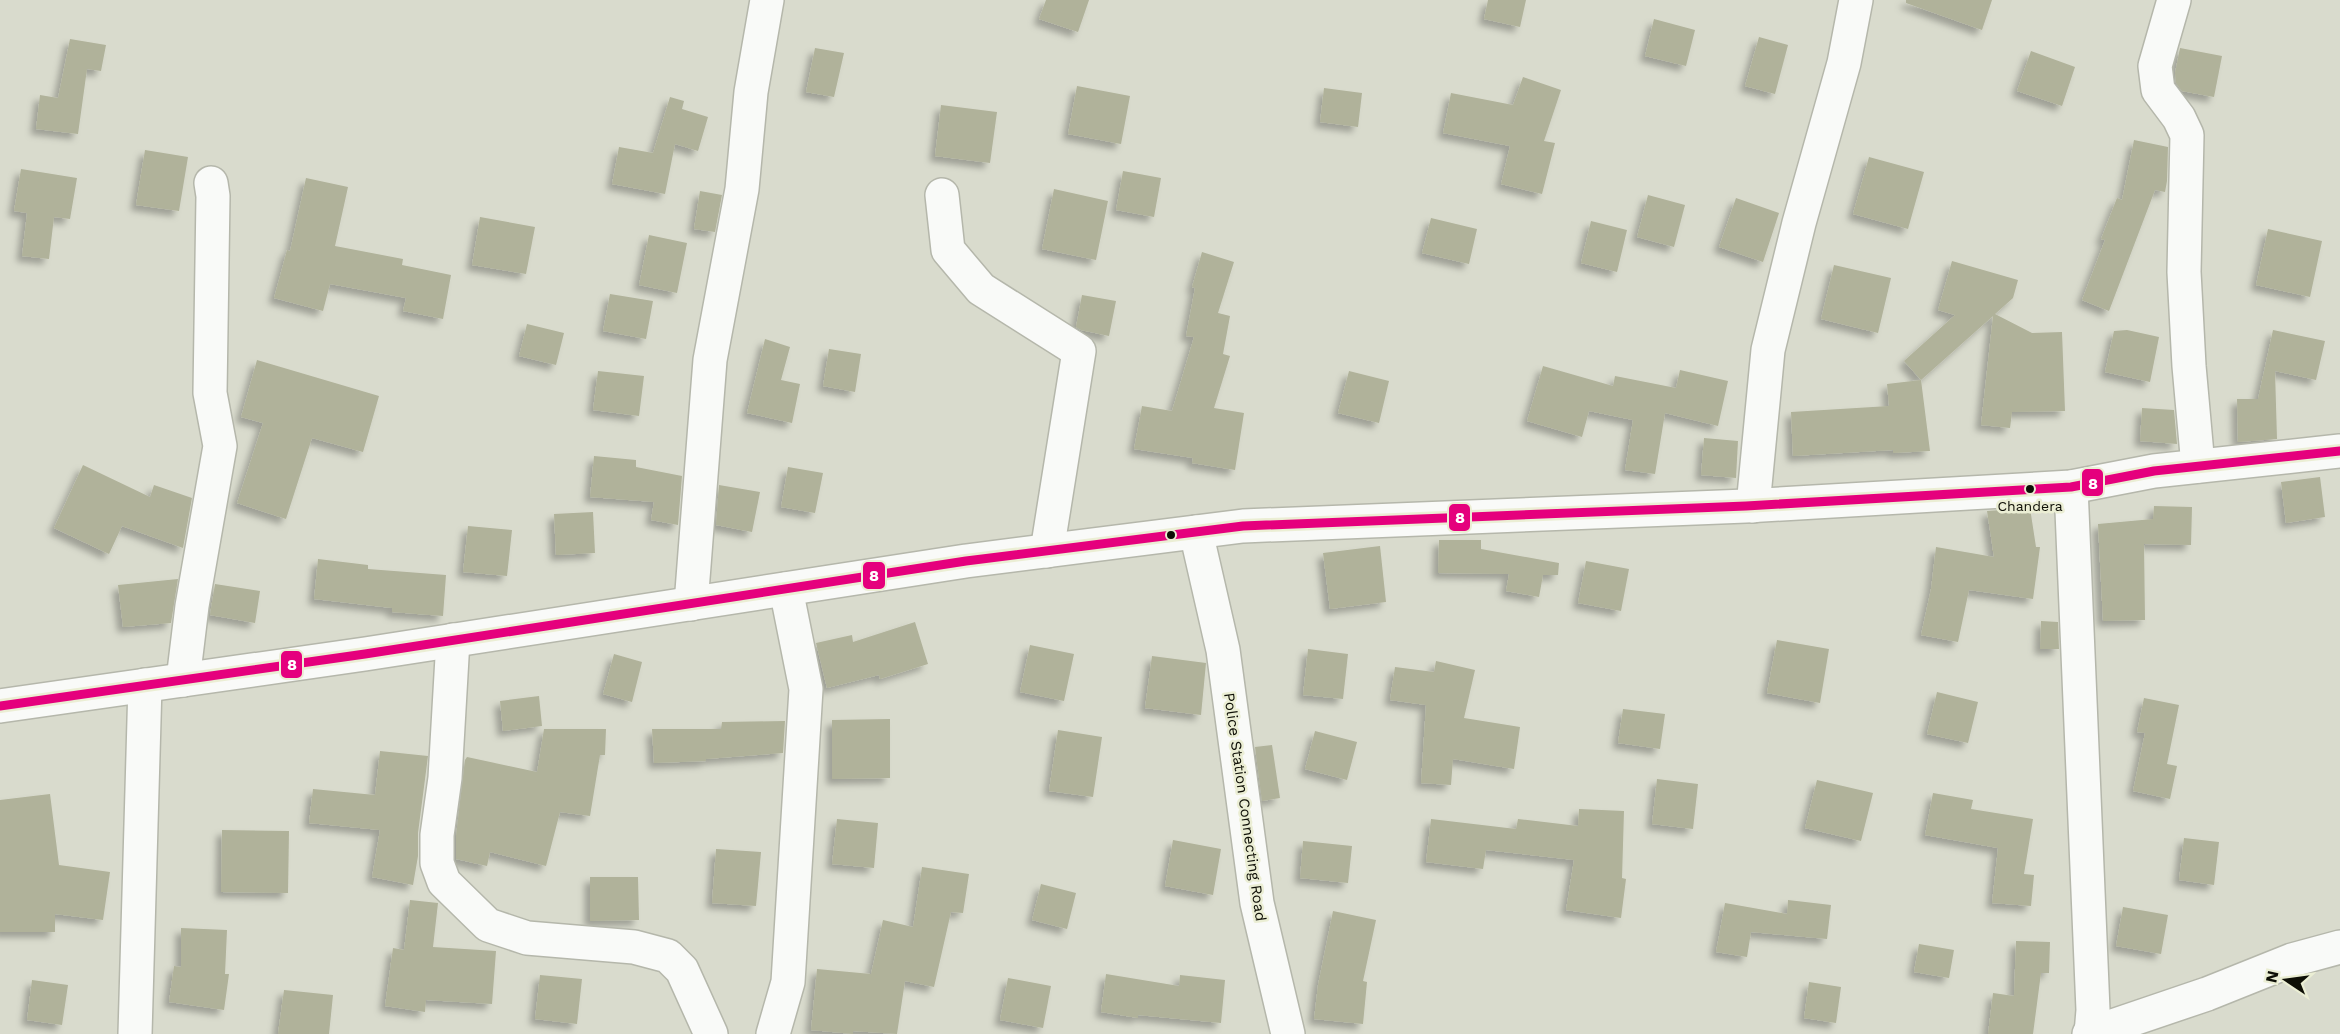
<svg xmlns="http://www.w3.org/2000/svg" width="2340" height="1034" viewBox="0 0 2340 1034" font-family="'Work Sans',sans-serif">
	<defs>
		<filter id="shadow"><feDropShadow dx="-5.5" dy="5.5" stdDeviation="3" flood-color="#0004"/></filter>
	</defs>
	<rect width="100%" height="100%" fill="#d9dbcd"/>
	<g fill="#b0b29a" filter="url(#shadow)">
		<path d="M 1046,0 L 1089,0 L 1078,32 L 1039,19 Z"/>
		<path d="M 1488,0 L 1526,0 L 1520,27 L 1484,19 Z"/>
		<path d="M 1906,0 L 1992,0 L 1982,30 L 1906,3 Z"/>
		<path d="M 1654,19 L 1695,30 L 1686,66 L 1645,56 Z"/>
		<path d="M 1759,37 L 1788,45 L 1775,94 L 1745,86 Z"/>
		<path d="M 70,39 L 106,45 L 101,71 L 87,69 L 78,134 L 36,129 L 40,95 L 58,98 Z"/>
		<path d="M 815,48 L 844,53 L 834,97 L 806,92 Z"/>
		<path d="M 2180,48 L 2222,56 L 2214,97 L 2182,91 L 2176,83 L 2175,73 Z"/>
		<path d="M 2031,51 L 2075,67 L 2062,106 L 2017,91 Z"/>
		<path d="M 1523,77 L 1561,90 L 1544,141 L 1555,143 L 1542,194 L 1501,184 L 1510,146 L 1443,133 L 1451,93 L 1513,105 Z"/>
		<path d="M 1077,86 L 1130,96 L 1121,144 L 1068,134 Z"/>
		<path d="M 1324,88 L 1362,93 L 1358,127 L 1320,122 Z"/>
		<path d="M 670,97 L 684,101 L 682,109 L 708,117 L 698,151 L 675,144 L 665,194 L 612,184 L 619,147 L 653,153 Z"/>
		<path d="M 941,105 L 997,112 L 990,163 L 935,156 Z"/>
		<path d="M 2134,140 L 2168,147 L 2167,181 L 2165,192 L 2155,190 L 2109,311 L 2082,300 L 2105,240 L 2101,239 L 2117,198 L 2122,200 Z"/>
		<path d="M 145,150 L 188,157 L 179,211 L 136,205 Z"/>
		<path d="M 1869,157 L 1924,172 L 1908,229 L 1853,214 Z"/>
		<path d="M 21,169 L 77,178 L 70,219 L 54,217 L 49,259 L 22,256 L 27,213 L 14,211 Z"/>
		<path d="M 1123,171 L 1161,178 L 1154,217 L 1116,210 Z"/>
		<path d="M 306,178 L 348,187 L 335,246 L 403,259 L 402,265 L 451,275 L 443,319 L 403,311 L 406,298 L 330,284 L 323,311 L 274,298 L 287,250 L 290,251 Z"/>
		<path d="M 1054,189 L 1108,201 L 1096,260 L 1042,249 Z"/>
		<path d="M 700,191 L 722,195 L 715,232 L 694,229 Z"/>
		<path d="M 1648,195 L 1685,205 L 1674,247 L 1637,237 Z"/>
		<path d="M 1736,198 L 1779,213 L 1763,262 L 1719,247 Z"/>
		<path d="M 480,217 L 535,227 L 526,274 L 472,265 Z"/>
		<path d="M 1431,218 L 1477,229 L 1469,264 L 1422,253 Z"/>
		<path d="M 1591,221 L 1627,230 L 1617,272 L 1581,263 Z"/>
		<path d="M 2268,229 L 2322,241 L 2310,297 L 2256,285 Z"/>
		<path d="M 649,235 L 687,243 L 677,293 L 639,285 Z"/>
		<path d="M 1202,252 L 1234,262 L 1218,313 L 1230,316 L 1223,354 L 1230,356 L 1214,408 L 1244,413 L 1235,470 L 1192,463 L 1193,458 L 1134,449 L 1142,406 L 1172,411 L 1194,337 L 1186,336 L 1195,288 L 1192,287 Z"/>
		<path d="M 1952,261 L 2018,280 L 2013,298 L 1995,314 L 2032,333 L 2062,332 L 2065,411 L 2012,412 L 2010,428 L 1981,425 L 1993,316 L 1921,380 L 1904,361 L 1955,315 L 1938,310 Z"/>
		<path d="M 1834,265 L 1891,278 L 1878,333 L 1821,319 Z"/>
		<path d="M 610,294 L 653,301 L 646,339 L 603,331 Z"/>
		<path d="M 1082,295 L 1116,301 L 1109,336 L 1081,330 L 1076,327 Z"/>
		<path d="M 527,324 L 564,333 L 556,365 L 519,356 Z"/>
		<path d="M 2127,330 L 2159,337 L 2150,382 L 2105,372 L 2114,331 Z"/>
		<path d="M 2273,330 L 2325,341 L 2316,380 L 2275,371 L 2277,439 L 2238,442 L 2237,399 L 2258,399 Z"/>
		<path d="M 765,339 L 790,347 L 781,380 L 800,384 L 792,423 L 747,413 Z"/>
		<path d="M 829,349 L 861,354 L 855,392 L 823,386 Z"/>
		<path d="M 257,360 L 379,396 L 363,452 L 312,438 L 286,519 L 237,503 L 263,423 L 241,417 Z"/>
		<path d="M 1543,366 L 1613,386 L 1615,376 L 1676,388 L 1680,370 L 1728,381 L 1718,426 L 1665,413 L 1655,474 L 1625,470 L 1633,420 L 1589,411 L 1582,437 L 1527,421 Z"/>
		<path d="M 598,371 L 644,376 L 639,416 L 593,410 Z"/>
		<path d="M 1349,371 L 1389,381 L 1379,423 L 1338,413 Z"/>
		<path d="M 1921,380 L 1930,451 L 1893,453 L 1893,450 L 1793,456 L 1791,412 L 1889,406 L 1887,384 Z"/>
		<path d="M 2142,408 L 2174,410 L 2177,444 L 2140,441 Z"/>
		<path d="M 1704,438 L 1738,441 L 1736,478 L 1701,475 Z"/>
		<path d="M 594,456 L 636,460 L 636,467 L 682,476 L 678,525 L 651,520 L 654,502 L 590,497 Z"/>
		<path d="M 83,465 L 150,497 L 154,485 L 192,498 L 183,548 L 122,526 L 109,554 L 54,528 Z"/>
		<path d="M 788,467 L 823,473 L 815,513 L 781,507 Z"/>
		<path d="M 2320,477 L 2325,517 L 2286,523 L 2281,482 Z"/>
		<path d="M 719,485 L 760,492 L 752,532 L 716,525 Z"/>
		<path d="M 2154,506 L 2192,507 L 2191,545 L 2144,544 L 2145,620 L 2103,621 L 2098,524 L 2153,519 Z"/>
		<path d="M 2030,508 L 2036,547 L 2040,547 L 2033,599 L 1969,590 L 1958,642 L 1921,635 L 1931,589 L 1936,547 L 1994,557 L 1987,511 Z"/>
		<path d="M 593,512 L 595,553 L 556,555 L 554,514 Z"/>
		<path d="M 468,526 L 512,530 L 507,576 L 463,572 Z"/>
		<path d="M 1439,540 L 1481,540 L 1481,549 L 1559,563 L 1558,575 L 1543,575 L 1539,597 L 1506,591 L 1509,574 L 1438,573 Z"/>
		<path d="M 1380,546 L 1386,602 L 1330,609 L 1323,553 Z"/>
		<path d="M 318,559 L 368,565 L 368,569 L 446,575 L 443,616 L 392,612 L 392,608 L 314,599 Z"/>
		<path d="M 1586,561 L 1629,569 L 1621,611 L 1578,603 Z"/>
		<path d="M 178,579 L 171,623 L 123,627 L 118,585 Z"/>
		<path d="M 215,584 L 260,591 L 255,623 L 210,615 Z"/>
		<path d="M 2041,621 L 2058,622 L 2059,649 L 2040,649 Z"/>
		<path d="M 915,622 L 928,664 L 880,679 L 879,675 L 827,688 L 816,643 L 852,635 L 853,642 Z"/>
		<path d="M 1777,640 L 1829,649 L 1820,703 L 1767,693 Z"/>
		<path d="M 1030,645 L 1074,654 L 1064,701 L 1020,692 Z"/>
		<path d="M 1308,649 L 1348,654 L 1343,699 L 1303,695 Z"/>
		<path d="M 614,654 L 642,662 L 632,702 L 603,694 Z"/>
		<path d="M 1152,656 L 1206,663 L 1201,715 L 1145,708 Z"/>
		<path d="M 1436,661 L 1475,670 L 1464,718 L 1520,727 L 1514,769 L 1453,759 L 1451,785 L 1421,783 L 1426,705 L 1390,700 L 1395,667 L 1434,672 Z"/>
		<path d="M 1937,692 L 1978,702 L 1968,743 L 1927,734 Z"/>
		<path d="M 539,696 L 542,726 L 503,731 L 500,701 Z"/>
		<path d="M 2144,698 L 2179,705 L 2167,764 L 2177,766 L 2170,799 L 2133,791 L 2145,733 L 2137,732 Z"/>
		<path d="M 1623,709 L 1665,714 L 1660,749 L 1618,743 Z"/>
		<path d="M 890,719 L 890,778 L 832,779 L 832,720 Z"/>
		<path d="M 785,721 L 783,753 L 706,759 L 706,761 L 654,763 L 652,729 L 721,729 L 722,722 Z"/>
		<path d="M 544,729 L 606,729 L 605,755 L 600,755 L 590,816 L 560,812 L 546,866 L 490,852 L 487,866 L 456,859 L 456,836 L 465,760 L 467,757 L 537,772 Z"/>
		<path d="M 1058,730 L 1102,737 L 1093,797 L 1049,791 Z"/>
		<path d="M 1315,731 L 1357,742 L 1347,780 L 1305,769 Z"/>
		<path d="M 1272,745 L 1280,798 L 1262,801 L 1255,747 Z"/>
		<path d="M 380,751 L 428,756 L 418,833 L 418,856 L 413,885 L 372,877 L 380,830 L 309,823 L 313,789 L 375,795 Z"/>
		<path d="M 1657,779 L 1698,784 L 1693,829 L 1652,824 Z"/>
		<path d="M 1817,780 L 1873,793 L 1861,841 L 1805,828 Z"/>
		<path d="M 1933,793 L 1973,800 L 1971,809 L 2033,819 L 2024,874 L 2034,875 L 2031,906 L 1992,903 L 1998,848 L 1925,835 Z"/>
		<path d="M 50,794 L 59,865 L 110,872 L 103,920 L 55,914 L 55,932 L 0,932 L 0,800 Z"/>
		<path d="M 1579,809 L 1624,811 L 1622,878 L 1626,879 L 1621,918 L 1566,910 L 1574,860 L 1486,850 L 1483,869 L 1426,862 L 1431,819 L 1516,829 L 1518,819 L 1578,826 Z"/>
		<path d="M 837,819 L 878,823 L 874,868 L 832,864 Z"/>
		<path d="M 222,830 L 289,831 L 288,893 L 221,892 Z"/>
		<path d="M 2184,838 L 2219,842 L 2214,885 L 2179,880 Z"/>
		<path d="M 1173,840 L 1221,849 L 1213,895 L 1165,886 Z"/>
		<path d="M 1303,841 L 1352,846 L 1348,883 L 1300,878 Z"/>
		<path d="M 716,849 L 761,852 L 756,906 L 712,903 Z"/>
		<path d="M 922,867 L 969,874 L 963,913 L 951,912 L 934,987 L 905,981 L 897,1034 L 853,1031 L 853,1034 L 811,1030 L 817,969 L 871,974 L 883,920 L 913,927 Z"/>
		<path d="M 590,877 L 638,877 L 639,920 L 590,921 Z"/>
		<path d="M 1041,884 L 1076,893 L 1067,929 L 1032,920 Z"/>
		<path d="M 410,900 L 438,903 L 433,947 L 496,951 L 492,1004 L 426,1000 L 425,1012 L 385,1006 L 393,948 L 404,950 Z"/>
		<path d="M 1788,900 L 1831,905 L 1827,939 L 1751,932 L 1747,957 L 1716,952 L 1725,903 L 1787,914 Z"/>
		<path d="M 2123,907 L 2168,915 L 2161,954 L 2116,946 Z"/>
		<path d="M 1333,911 L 1376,920 L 1363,981 L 1367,982 L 1363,1024 L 1314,1019 L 1318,985 Z"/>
		<path d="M 181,928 L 227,930 L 225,974 L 229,974 L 224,1010 L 169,1002 L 174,966 L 181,967 Z"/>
		<path d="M 2016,941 L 2050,942 L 2049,973 L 2041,973 L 2033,1034 L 1988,1034 L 1993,993 L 2014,996 Z"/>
		<path d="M 1919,944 L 1954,950 L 1949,978 L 1914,972 Z"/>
		<path d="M 1106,974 L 1179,986 L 1180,975 L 1225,980 L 1221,1023 L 1138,1015 L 1138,1018 L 1101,1012 Z"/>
		<path d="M 540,975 L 582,979 L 577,1024 L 535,1019 Z"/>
		<path d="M 1008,978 L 1051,986 L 1043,1028 L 1000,1020 Z"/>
		<path d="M 32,980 L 68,985 L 62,1025 L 27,1020 Z"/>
		<path d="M 1809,982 L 1841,987 L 1836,1023 L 1804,1018 Z"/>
		<path d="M 284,990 L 333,995 L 329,1034 L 278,1034 Z"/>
	</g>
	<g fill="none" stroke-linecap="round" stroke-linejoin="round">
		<defs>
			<g id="minor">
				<path d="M 2174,0 L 2155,66 L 2158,90 L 2179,118 L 2187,135 L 2184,272 L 2189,366 L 2198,466"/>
				<path d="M 942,195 L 948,250 L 981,289 L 1079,351 L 1047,551"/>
				<path d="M 2071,487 L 2093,1010 L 2091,1034"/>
				<path d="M 1753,506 L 1768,350 L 1799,223 L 1844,63 L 1856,0"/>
				<path d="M 1196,532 L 1223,650 L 1257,903 L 1288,1034"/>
				<path d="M 691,604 L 710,360 L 742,189 L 751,92 L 767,0"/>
				<path d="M 453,640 L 445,778 L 437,835 L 437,863 L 444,882 L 488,925 L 527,938 L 634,947 L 668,956 L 682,970 L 711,1034"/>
				<path d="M 183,680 L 192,606 L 220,446 L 210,393 L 213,196 L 211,183"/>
				<path d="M 135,1034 L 145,685"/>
				<path d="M 773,1034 L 788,982 L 806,689 L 786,589"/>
				<path d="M 2089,1034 L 2207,994 L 2292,960 L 2340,947"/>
			</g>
			<path id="major" d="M 0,706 L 365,654 L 966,561 L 1243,526 L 1746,506 L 2071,487 L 2154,471 L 2340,451"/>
		</defs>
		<use href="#minor" stroke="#b5b7ab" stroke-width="36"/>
		<use href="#major" stroke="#b5b7ab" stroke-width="36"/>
		<use href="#minor" stroke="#f9faf8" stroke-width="33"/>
		<use href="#major" stroke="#f9faf8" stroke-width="33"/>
		<defs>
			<path id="bus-1" d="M 0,706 L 365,654 L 966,561 L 1243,526 L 1746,506 L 2071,487 L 2154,471 L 2340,451"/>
		</defs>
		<use href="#bus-1" stroke="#ebeed4" stroke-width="14"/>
		<use href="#bus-1" stroke="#e5007d" stroke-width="9"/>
	</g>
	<g fill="#0e0f06" stroke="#ebeed4" stroke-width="2">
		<circle cx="2030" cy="489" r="5"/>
		<circle cx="1171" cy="535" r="5"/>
	</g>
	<g text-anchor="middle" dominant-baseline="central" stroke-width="5" stroke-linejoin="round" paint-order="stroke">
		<g font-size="14" fill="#0e0f06" stroke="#ebeed4">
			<text x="2030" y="506">Chandera</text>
		</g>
		<g font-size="15" fill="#0e0f06" stroke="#ebeed4">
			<text transform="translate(1245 807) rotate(82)">Police Station Connecting Road</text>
		</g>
	</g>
	<g stroke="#ebeed4" stroke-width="2">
		<rect x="2081" y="468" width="23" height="29" rx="6" fill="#e5007d"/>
		<rect x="1448" y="503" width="23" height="29" rx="6" fill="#e5007d"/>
		<rect x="862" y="561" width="24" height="29" rx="6" fill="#e5007d"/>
		<rect x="280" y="650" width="23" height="29" rx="6" fill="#e5007d"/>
	</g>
	<g font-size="16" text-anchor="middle" font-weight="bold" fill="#fff">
		<text x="2093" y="489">8</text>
		<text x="1460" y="523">8</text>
		<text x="874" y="581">8</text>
		<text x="292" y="670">8</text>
	</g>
	<g transform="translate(2286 980) rotate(283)" stroke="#ebeed4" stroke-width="4.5" paint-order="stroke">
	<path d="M0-4.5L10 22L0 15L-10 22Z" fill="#0e0f06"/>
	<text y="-9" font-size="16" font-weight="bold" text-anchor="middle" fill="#0e0f06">N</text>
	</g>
</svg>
